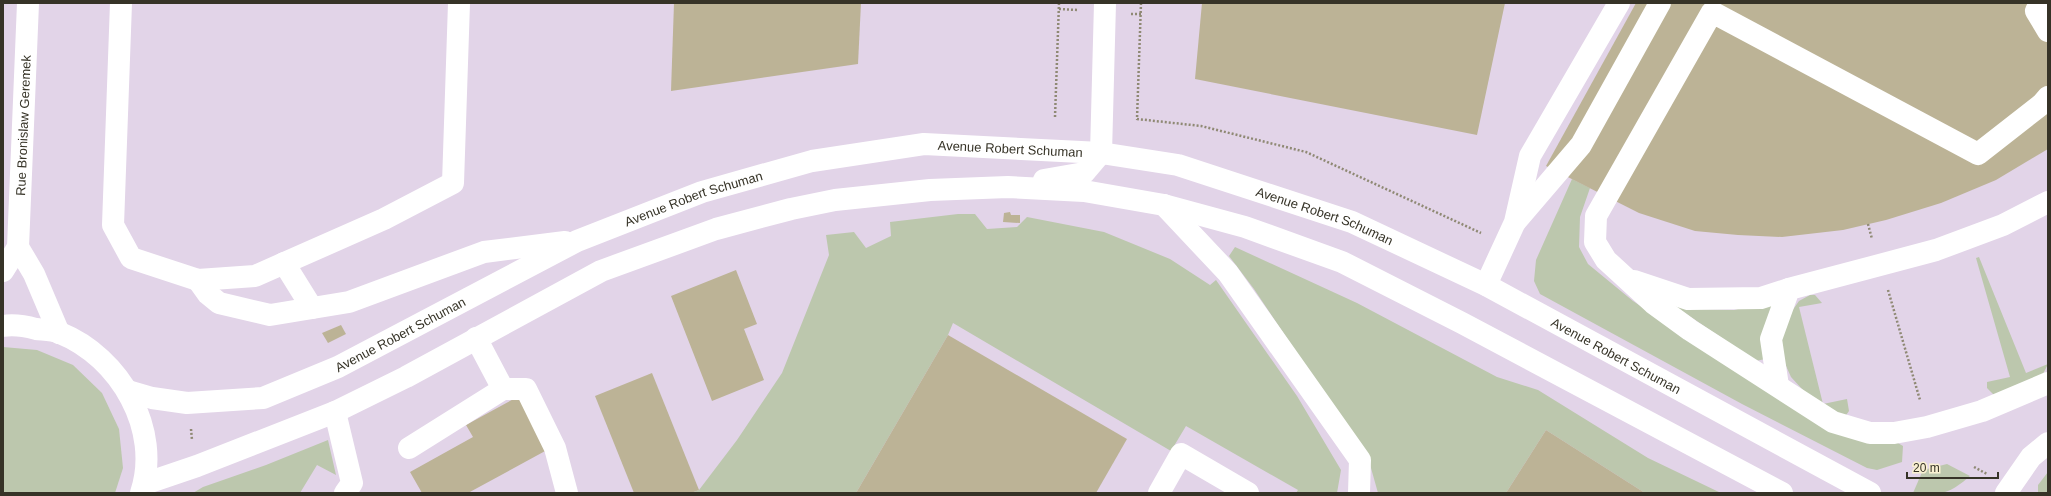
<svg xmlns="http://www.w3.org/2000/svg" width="2051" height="496" viewBox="0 0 2051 496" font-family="Helvetica,sans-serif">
	<rect width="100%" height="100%" fill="#ede4c5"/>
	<rect fill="#e2d4e8" x="3" y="3" width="2045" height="490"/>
	<g fill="#bcc7ad">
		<path d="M 1572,179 L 1590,188 L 1580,217 L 1579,247 L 1588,264 L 1633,301 L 1732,367 L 1898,443 L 1903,446 L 1902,462 L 1877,470 L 1867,468 L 1742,404 L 1540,294 L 1534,281 L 1536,260 Z"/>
		<path d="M 958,214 L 975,214 L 987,229 L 1017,227 L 1027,217 L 1104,232 L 1170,259 L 1210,285 L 1216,280 L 1297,396 L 1341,470 L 1337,493 L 1296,493 L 1298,490 L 1186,426 L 1171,451 L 953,323 L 948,335 L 856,493 L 691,493 L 699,490 L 737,440 L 782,373 L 829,255 L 826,235 L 854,232 L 866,248 L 891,236 L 890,222 Z"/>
		<path d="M 1235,247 L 1357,303 L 1497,377 L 1538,390 L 1648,458 L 1721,493 L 1645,493 L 1546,430 L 1506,493 L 1378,493 L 1369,461 L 1254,289 L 1229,256 Z"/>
		<path d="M 1979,257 L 2026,373 L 2048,364 L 2042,376 L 1996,397 L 1987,388 L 1987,382 L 2010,377 L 1976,258 Z"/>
		<path d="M 1810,295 L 1815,295 L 1822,303 L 1799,307 L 1823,404 L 1847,399 L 1849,411 L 1844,418 L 1813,401 L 1791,377 L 1782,357 L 1780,340 L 1792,311 L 1799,301 Z"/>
		<path d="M 1776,300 L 1765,359 L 1756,361 L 1670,303 L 1693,309 L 1734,310 Z"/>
		<path d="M 3,347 L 37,350 L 73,365 L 102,393 L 119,429 L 123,468 L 115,493 L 3,493 Z"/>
		<path d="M 328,440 L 336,475 L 317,465 L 300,493 L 193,493 L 203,487 L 266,465 Z"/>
		<path d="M 1947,464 L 1970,476 C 1948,495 1941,495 1913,493 L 1923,470 Z"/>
		<path d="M 2048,472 L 2048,493 L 2038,493 L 2038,485 Z"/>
	</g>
	<g fill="#bcb396">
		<path d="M 674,3 L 861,3 L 858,64 L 671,91 Z"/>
		<path d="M 1202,3 L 1505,3 L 1477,135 L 1195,79 Z"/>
		<path d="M 1636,3 L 2048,3 L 2048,149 L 1996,180 L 1941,203 L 1886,220 L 1843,230 L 1782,237 L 1738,235 L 1695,231 L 1639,213 L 1546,166 Z"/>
		<path d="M 1010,212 L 1011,215 L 1020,215 L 1020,223 L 1003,222 L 1004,213 Z"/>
		<path d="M 736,270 L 757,324 L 744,329 L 764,380 L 712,401 L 671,296 Z"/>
		<path d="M 341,325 L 346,334 L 328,343 L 322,333 Z"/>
		<path d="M 948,335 L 1127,439 L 1096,493 L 856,493 Z"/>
		<path d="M 652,373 L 699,490 L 691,493 L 634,493 L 595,396 Z"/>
		<path d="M 519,396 L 547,450 L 468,493 L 422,493 L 410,472 L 473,437 L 466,425 Z"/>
		<path d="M 1546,430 L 1645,493 L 1506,493 Z"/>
	</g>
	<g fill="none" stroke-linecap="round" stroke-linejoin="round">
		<g stroke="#8f8974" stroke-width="2.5" stroke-dasharray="2 2" stroke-linecap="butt">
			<path d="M 1141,3 L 1137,119 L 1201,126 L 1306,152 L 1481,233"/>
			<path d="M 1059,9 L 1078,10"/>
			<path d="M 1131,14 L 1141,14"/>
			<path d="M 1055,117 L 1059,3"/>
			<path d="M 1868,224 L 1872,239"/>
			<path d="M 1888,290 L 1920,400"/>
			<path d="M 191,429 L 192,440"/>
			<path d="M 1974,467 L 1987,474"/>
		</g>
		<g stroke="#fff" stroke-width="22">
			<path d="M 121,3 L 113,225 L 131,258 L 198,280 L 255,276 L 384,219 L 453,183 L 459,3"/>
			<path d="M 2040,3 L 2036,11 L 2048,31"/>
			<path d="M 2048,97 L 2042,104 L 1978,154 L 1712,12 L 1596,216 L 1595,242 L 1606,260 L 1653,303 L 1690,330 L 1833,422 L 1870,433 L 1894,433 L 1927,427 L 1982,411 L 2048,383"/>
			<path d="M 1044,180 L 1084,173 L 1101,153 L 1105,3"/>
			<path d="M 1164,205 L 1228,273 L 1360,460 L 1359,493"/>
			<path d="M 1516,221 L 1581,145 L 1660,3"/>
			<path d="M 18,247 L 34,274 L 59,333"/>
			<path d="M 284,263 L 312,308"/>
			<path id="s1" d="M 3,271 L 18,247 L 28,3"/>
			<path d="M 198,280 L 208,294 L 219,303 L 270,315 L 349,302 L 484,252 L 565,242"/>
			<path d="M 1634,281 L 1688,299 L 1761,298 L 1789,289"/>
			<path d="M 1486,285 L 1515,222 L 1530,156 L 1619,3"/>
			<path d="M 3,326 C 15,324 25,326 36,329 C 44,330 53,330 60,333 C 120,357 162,430 141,493"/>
			<path d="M 1778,386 L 1771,339 L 1789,289 L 1936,250 L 2003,225 L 2048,202"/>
			<path d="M 503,389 L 526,389 L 555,448 L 567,493"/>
			<path id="s2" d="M 128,391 L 152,398 L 187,403 L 263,398 L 338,367 L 577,241 L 702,192 L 812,161 L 924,144 L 1101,153 L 1178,165 L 1352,222 L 1486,285 L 1870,493"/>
			<path d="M 335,412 L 352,483 L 345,493"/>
			<path d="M 409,448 L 503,389 L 476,338"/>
			<path d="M 144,484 L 197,466 L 335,412 L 406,377 L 601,271 L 716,229 L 791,209 L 835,200 L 930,190 L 1008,187 L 1084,191 L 1164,205 L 1245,227 L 1342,262 L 1462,323 L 1782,493"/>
			<path d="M 1159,493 L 1181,454 L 1248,493"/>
			<path d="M 2006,493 L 2031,457 L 2048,443"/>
		</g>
	</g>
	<g text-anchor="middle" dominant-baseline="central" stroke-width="3.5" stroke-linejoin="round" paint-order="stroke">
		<g font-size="13" fill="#363327" stroke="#faf1d2">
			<text stroke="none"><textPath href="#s1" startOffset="150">Rue Bronislaw Geremek</textPath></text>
			<text stroke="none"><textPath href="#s2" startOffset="936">Avenue Robert Schuman</textPath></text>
			<text stroke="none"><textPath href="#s2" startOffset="612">Avenue Robert Schuman</textPath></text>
			<text stroke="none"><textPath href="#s2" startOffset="1260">Avenue Robert Schuman</textPath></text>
			<text stroke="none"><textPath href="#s2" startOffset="288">Avenue Robert Schuman</textPath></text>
			<text stroke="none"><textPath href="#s2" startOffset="1584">Avenue Robert Schuman</textPath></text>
		</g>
	</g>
	<rect width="2051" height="496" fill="none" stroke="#363327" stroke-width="8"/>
	<path d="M1907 472v6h91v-6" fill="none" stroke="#363327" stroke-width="2"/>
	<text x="1913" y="472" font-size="12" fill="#363327" stroke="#faf1d2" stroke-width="3" paint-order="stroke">20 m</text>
</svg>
